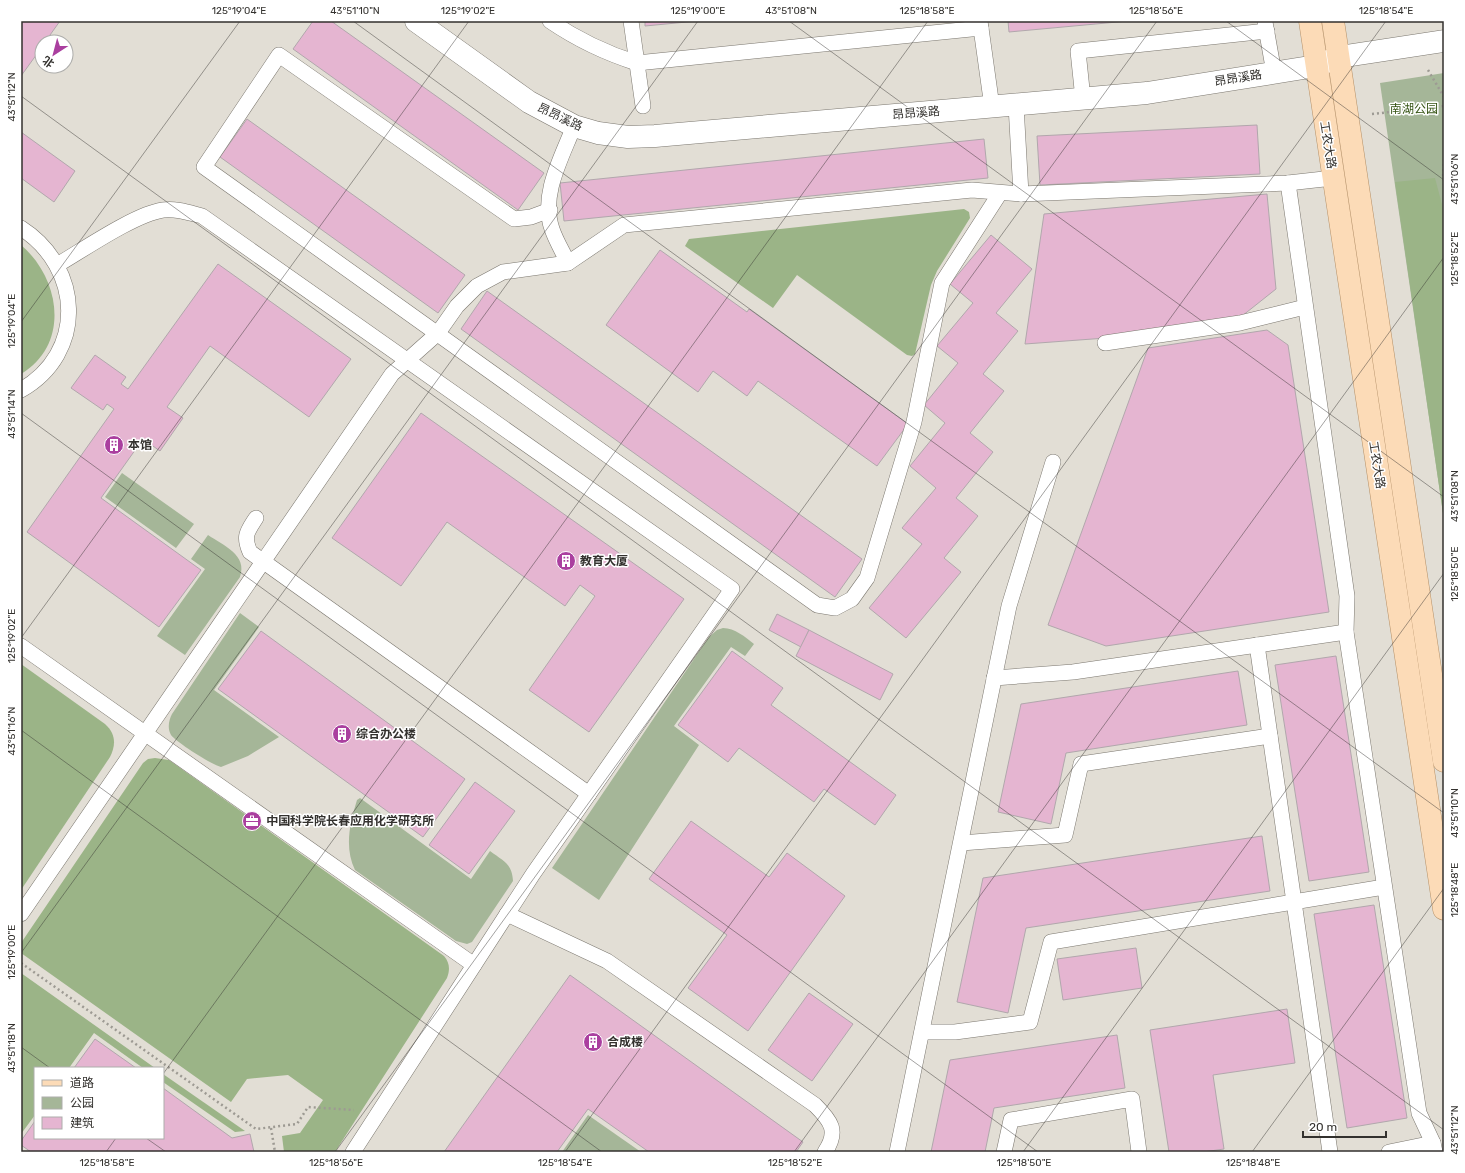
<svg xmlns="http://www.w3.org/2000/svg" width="1465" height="1173" viewBox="0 0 1465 1173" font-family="Rubik,'Noto Sans SC',sans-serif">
	<rect width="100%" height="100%" fill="#e2ded5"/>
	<g fill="#a5b698">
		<path d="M 1444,73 L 1444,520 L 1380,83 Z"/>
		<path d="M 122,473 L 194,524 L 176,548 L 105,497 Z"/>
		<path d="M 208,535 C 223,545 248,555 240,577 L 185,655 L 157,636 L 205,569 L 191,559 Z"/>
		<path d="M 240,613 L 259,627 L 214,690 L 279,737 L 248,756 L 221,767 C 212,765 176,742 171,735 C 167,728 169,720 172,714 Z"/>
		<path d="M 723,628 C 735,628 745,637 754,644 L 745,656 L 731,647 L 674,726 L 699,745 L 599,900 L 552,868 L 709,637 L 717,630 Z"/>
		<path d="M 360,798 L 471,879 L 490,851 C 503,861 512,863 513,881 L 472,942 L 467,944 L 456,941 L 355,870 C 344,847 350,823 357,800 Z"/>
		<path d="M 588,1115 L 641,1152 L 562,1152 Z"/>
	</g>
	<g fill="#9bb487">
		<path d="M 1435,178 L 1444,212 L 1444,520 L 1395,182 Z"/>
		<path d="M 964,209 L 969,212 L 970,218 L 937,271 L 931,285 L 915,354 L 912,356 L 907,355 L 797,275 L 773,308 L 685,246 L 689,239 Z"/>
		<path d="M 21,245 C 60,278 71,344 21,374 Z"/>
		<path d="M 21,664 L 105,724 C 116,734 116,745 110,757 L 21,890 Z"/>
		<path d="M 155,758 L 169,760 L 444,956 C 450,963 450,970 447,978 L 335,1152 L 284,1152 L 282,1136 L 300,1133 L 323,1100 L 288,1075 L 247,1079 L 231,1102 L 21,953 L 21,943 L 143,763 L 148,759 Z"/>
		<path d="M 21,973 L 155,1068 L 143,1068 L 94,1033 L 69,1068 L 35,1068 L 35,1115 L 21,1134 Z"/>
		<path d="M 163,1074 L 245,1131 L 235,1132 L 163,1082 Z"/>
	</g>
	<g fill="#e5b5d1" stroke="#b1a7ac">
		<path d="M 21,21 L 60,21 L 45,42 L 42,42 L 42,47 L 21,76 Z"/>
		<path d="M 313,21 L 331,21 L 544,173 L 518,210 L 293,49 Z"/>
		<path d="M 645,21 L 697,21 L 645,26 Z"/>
		<path d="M 1008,21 L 1128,21 L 1009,32 Z"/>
		<path d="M 247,119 L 465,275 L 438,313 L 220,157 Z"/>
		<path d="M 1257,125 L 1260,174 L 1040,185 L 1037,136 Z"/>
		<path d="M 21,132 L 75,171 L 54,202 L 21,178 Z"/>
		<path d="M 984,139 L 988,178 L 564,221 L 560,183 Z"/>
		<path d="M 1267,194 L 1276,289 L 1242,316 L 1106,338 L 1025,344 L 1044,214 Z"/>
		<path d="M 991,235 L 1032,269 L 996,313 L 1018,331 L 983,374 L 1004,391 L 970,433 L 993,452 L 956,498 L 978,516 L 944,558 L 961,572 L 906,638 L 869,608 L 922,544 L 902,528 L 936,488 L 910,466 L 945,423 L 924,405 L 958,363 L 937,346 L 973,303 L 950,284 Z"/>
		<path d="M 660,250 L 747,312 L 749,309 L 908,424 L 877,466 L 758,381 L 747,396 L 713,371 L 698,392 L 606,325 Z"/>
		<path d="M 218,264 L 351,359 L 309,417 L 210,346 L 167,407 L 183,418 L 160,451 L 143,439 L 101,498 L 201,570 L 159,627 L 27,532 L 114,409 L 107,404 L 103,410 L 71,388 L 95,355 L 126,377 L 121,384 L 128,389 Z"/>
		<path d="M 487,291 L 862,559 L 835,597 L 461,329 Z"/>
		<path d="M 1267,330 L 1288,345 L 1329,612 L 1106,646 L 1048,625 L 1148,348 Z"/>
		<path d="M 421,413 L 684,599 L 589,732 L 529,690 L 595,596 L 580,585 L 565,606 L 447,522 L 401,586 L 332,538 Z"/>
		<path d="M 777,614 L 809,630 L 801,647 L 769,630 Z"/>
		<path d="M 809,630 L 893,674 L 880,700 L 796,656 Z"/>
		<path d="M 261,631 L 465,779 L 423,837 L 218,689 Z"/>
		<path d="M 732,651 L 783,688 L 771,705 L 896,795 L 875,825 L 824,789 L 814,802 L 739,748 L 728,762 L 678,725 Z"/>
		<path d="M 1336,656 L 1369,872 L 1309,881 L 1275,665 Z"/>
		<path d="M 1238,671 L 1247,725 L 1066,753 L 1051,824 L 998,812 L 1021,704 Z"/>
		<path d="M 475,782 L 515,811 L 469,874 L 429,845 Z"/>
		<path d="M 691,821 L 769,877 L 787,853 L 845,896 L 748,1031 L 688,988 L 727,935 L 649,879 Z"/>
		<path d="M 1262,836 L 1270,891 L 1026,928 L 1008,1013 L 957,1002 L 983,878 Z"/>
		<path d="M 1374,905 L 1407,1118 L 1347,1128 L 1314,914 Z"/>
		<path d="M 1136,948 L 1142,988 L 1063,1000 L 1057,959 Z"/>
		<path d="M 570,975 L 803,1142 L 796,1152 L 649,1152 L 588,1109 L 557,1152 L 444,1152 Z"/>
		<path d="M 809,993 L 853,1024 L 812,1081 L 768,1050 Z"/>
		<path d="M 1287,1009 L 1295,1063 L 1213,1075 L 1224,1149 L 1203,1152 L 1169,1152 L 1150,1030 Z"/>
		<path d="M 1117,1035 L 1125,1088 L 994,1108 L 985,1152 L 931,1152 L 950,1060 Z"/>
		<path d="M 95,1039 L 136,1068 L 74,1068 Z"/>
		<path d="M 163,1088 L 232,1138 L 250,1134 L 254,1152 L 31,1152 L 21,1145 L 21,1141 L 35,1121 L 35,1138 L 163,1138 Z"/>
	</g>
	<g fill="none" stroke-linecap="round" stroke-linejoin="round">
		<defs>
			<g id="service">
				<path d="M 550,21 C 578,40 605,53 637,63 L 981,28"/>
				<path d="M 631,21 L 643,106"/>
				<path d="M 980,21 L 992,107"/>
				<path d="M 1265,22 L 1274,73"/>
				<path d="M 1083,99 L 1078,51 L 1267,31"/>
				<path d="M 1016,105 L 1021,194"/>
				<path d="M 1288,183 L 1347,596 L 1346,632 L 1419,1113 L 1433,1143 L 1435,1152"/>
				<path d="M 550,210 L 531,217 L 514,219 L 279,55 L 204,167 L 817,605 L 835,608 L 852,599 L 867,578 L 914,422 L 942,283 L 1000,193"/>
				<path d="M 21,228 C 83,268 86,353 21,390"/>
				<path d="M 568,263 C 563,252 556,241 552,229 C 540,195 562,157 574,126"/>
				<path d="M 57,265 C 83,250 135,214 163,210 C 176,208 190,213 202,216 L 732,589 L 533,874 L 353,1152"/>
				<path d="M 1105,343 L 1240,323 L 1305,307"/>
				<path d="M 256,518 C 247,532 243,536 250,552 L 589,794"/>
				<path d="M 1257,645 L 1330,1152"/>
				<path d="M 21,646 L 474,965"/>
				<path d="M 994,678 L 1073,672 L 1346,632"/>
				<path d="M 961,843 L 1065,835 L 1081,764 L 1270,736"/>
				<path d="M 21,914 L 392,374 L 438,333 L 457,306 L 477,286 L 503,272 L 568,263 L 624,225 L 972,190 L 1021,194 L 1288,183 L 1333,178"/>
				<path d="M 507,914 L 607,961 L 815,1105 C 831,1121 839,1131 825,1152"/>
				<path d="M 922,1032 L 955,1032 L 1030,1022 L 1051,942 L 1384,887"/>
				<path d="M 897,1152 L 1009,606 L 1053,462"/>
				<path d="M 1004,1152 L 1011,1120 L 1132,1099 L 1139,1152"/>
				<path d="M 1389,1152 L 1433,1143"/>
			</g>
			<path id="tertiary" d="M 416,21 L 529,102 L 574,126 L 598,133 L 628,137 L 655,136 L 1147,93 L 1316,66 L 1339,57 L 1444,41"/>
			<g id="primary">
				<path d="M 1310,21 L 1444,909"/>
				<path d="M 1333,21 L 1444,761"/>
			</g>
		</defs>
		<use href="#service" stroke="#7b776f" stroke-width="16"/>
		<use href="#tertiary" stroke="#7b776f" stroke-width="23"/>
		<use href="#primary" stroke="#b49068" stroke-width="23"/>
		<g stroke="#9d9a93" stroke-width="2.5" stroke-dasharray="2 3" stroke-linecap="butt">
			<path d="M 1428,70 L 1444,97"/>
			<path d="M 1372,114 L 1444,106"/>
			<path d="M 1444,159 L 1443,175 L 1444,185"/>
			<path d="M 21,963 L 256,1129 L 297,1124 L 308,1107 L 354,1110"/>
			<path d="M 271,1128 L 275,1152"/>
		</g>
		<use href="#service" stroke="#fff" stroke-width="15"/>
		<use href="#tertiary" stroke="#fff" stroke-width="22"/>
		<use href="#primary" stroke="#fcdbb7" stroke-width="22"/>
	</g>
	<path fill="none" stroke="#33312e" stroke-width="1" stroke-opacity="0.45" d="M 353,21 L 1444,813M 789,21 L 1444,497M 1226,21 L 1444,180M 21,96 L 1444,1130M 21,322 L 240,21M 21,413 L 1038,1152M 21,638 L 469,21M 21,730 L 602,1152M 21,953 L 698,21M 21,1047 L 50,1068M 163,1074 L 928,21M 146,1138 L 166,1152M 106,1152 L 116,1138M 335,1152 L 1157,21M 565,1152 L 1386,21M 794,1152 L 1444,257M 1023,1152 L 1444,573M 1252,1152 L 1444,888"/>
	<defs>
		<symbol id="building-disc" viewBox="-11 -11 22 22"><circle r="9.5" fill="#aa3f9f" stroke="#fff"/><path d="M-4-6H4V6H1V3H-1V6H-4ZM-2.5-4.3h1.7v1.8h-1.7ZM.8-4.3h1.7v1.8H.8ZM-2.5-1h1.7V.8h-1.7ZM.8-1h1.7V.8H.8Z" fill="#fff"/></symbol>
		<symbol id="office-disc" viewBox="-11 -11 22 22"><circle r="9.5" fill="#aa3f9f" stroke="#fff"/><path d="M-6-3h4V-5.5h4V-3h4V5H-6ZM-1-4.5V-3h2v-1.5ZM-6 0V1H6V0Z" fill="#fff"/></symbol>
	</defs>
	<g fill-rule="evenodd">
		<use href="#building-disc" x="103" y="434" width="22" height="22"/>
		<use href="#building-disc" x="555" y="550" width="22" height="22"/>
		<use href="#building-disc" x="331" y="723" width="22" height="22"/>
		<use href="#office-disc" x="241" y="810" width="22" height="22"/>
		<use href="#building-disc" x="582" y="1031" width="22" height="22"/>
	</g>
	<g text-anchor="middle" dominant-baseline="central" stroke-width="3" stroke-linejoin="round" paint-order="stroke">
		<g font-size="12" fill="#33312e" stroke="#fff">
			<text transform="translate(1238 78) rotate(-9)">昂昂溪路</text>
			<text transform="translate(916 113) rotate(-5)">昂昂溪路</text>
			<text transform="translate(560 117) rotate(25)">昂昂溪路</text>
			<text transform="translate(1328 145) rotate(81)">工农大路</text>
			<text transform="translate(1377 465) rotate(81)">工农大路</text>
		</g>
		<g font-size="12" fill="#355313" stroke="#fff">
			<text x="1414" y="109">南湖公园</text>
		</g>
		<g font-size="12" font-weight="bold" fill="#33312e" stroke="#fff" text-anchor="start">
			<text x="128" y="445">本馆</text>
			<text x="580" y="561">教育大厦</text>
			<text x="356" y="734">综合办公楼</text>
			<text x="266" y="821">中国科学院长春应用化学研究所</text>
			<text x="607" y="1042">合成楼</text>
		</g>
	</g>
	<rect width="1465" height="1173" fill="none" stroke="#ffffff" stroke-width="44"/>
	<rect x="34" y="1067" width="130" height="72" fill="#ffffff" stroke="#adadab"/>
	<rect x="42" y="1080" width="20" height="6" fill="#fcdbb7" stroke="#adadab"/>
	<text x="70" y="1087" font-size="12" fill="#33312e">道路</text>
	<rect x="42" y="1097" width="20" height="12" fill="#a5b698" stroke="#adadab"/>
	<text x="70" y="1107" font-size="12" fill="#33312e">公园</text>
	<rect x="42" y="1117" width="20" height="12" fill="#e5b5d1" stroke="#adadab"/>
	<text x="70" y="1127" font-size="12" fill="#33312e">建筑</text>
	<g transform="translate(54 54) rotate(216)"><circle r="19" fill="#ffffff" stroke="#adadab"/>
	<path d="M0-3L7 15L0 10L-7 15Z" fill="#aa3f9f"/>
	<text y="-6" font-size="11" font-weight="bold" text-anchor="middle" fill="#33312e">北</text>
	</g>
	<path d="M1303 1131v6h83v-6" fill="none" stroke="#33312e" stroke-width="2"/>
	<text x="1309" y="1131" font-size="12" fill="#33312e" stroke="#ffffff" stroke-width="3" paint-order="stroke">20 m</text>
	<rect x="22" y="22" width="1421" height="1129" fill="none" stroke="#33312e" stroke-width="1.5"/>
	<g font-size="10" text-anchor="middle" fill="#33312e">
		<text x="239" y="14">125°19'04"E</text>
		<text x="355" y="14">43°51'10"N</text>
		<text x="468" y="14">125°19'02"E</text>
		<text x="698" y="14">125°19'00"E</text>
		<text x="791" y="14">43°51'08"N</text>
		<text x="927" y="14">125°18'58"E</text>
		<text x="1156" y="14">125°18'56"E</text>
		<text x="1386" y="14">125°18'54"E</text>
		<text transform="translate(11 97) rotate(-90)" y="4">43°51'12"N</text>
		<text transform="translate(1454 179) rotate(-90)" y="4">43°51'06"N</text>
		<text transform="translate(1454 259) rotate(-90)" y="4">125°18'52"E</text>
		<text transform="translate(11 321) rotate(-90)" y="4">125°19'04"E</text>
		<text transform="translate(11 414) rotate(-90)" y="4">43°51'14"N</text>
		<text transform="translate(1454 496) rotate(-90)" y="4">43°51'08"N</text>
		<text transform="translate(1454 574) rotate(-90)" y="4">125°18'50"E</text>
		<text transform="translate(11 636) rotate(-90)" y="4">125°19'02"E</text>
		<text transform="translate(11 731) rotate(-90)" y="4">43°51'16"N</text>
		<text transform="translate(1454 813) rotate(-90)" y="4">43°51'10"N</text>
		<text transform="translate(1454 890) rotate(-90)" y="4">125°18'48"E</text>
		<text transform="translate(11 952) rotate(-90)" y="4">125°19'00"E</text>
		<text transform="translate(11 1048) rotate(-90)" y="4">43°51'18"N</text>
		<text transform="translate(1454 1130) rotate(-90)" y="4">43°51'12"N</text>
		<text x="107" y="1166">125°18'58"E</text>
		<text x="336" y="1166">125°18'56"E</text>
		<text x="565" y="1166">125°18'54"E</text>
		<text x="795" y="1166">125°18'52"E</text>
		<text x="1024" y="1166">125°18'50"E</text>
		<text x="1253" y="1166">125°18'48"E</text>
	</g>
</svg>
